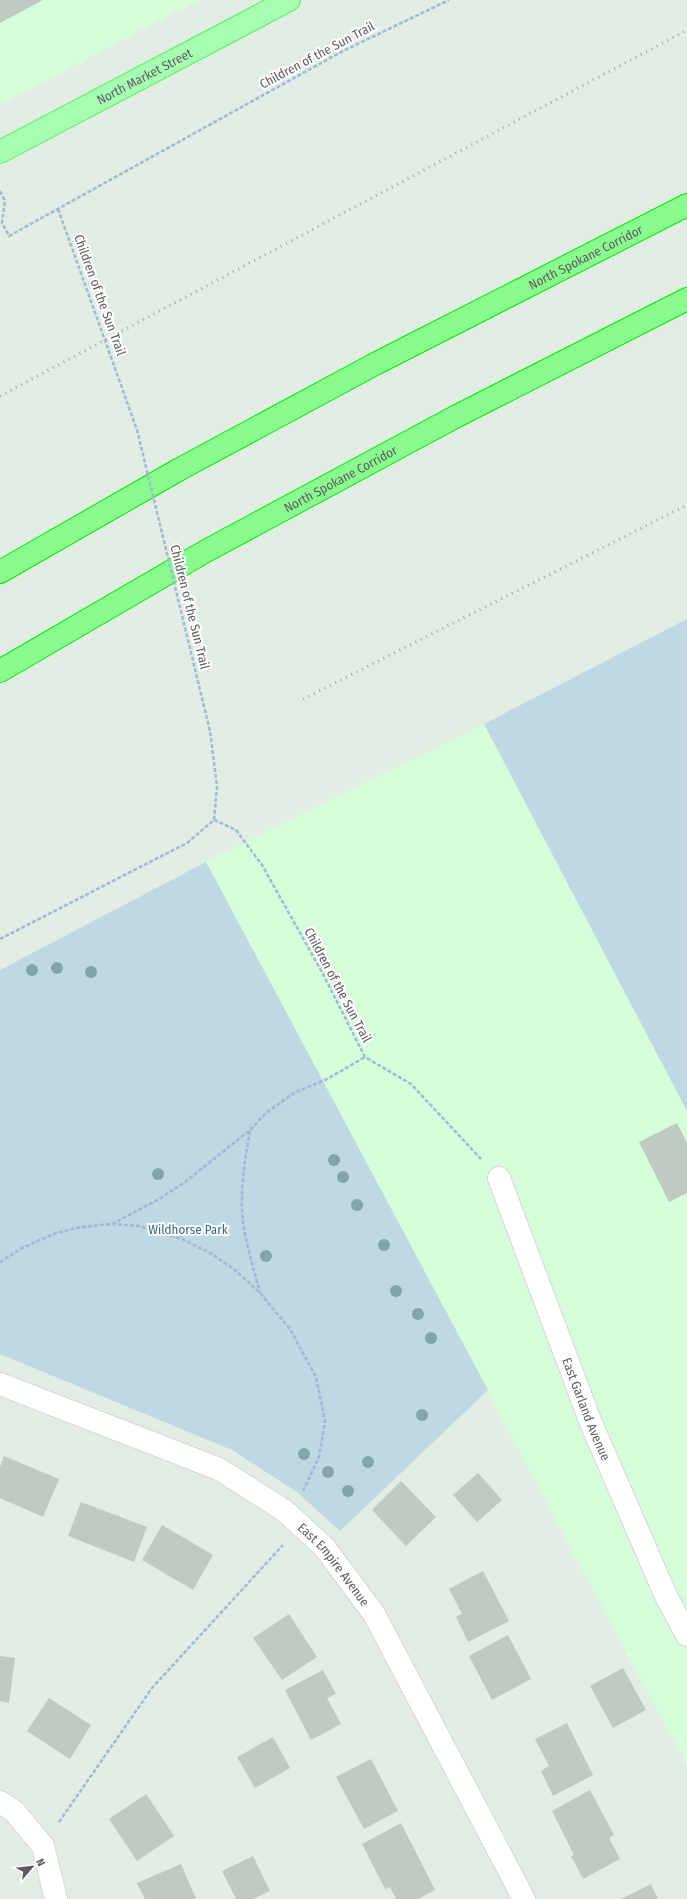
<svg xmlns="http://www.w3.org/2000/svg" width="687" height="1899" viewBox="0 0 687 1899" font-family="'Fira Sans Condensed',sans-serif">
	<rect width="100%" height="100%" fill="#e1ede2"/>
	<g fill="#d6fdd9">
		<path d="M 0,0 L 198,0 L 0,105 Z"/>
		<path d="M 484,724 L 687,1111 L 687,1766 L 206,862 Z"/>
	</g>
	<g fill="#bed8e4">
		<path d="M 687,619 L 687,1111 L 484,724 Z"/>
		<path d="M 206,862 L 488,1390 L 340,1531 L 297,1492 L 232,1450 L 0,1354 L 0,970 Z"/>
	</g>
	<g fill="#c0cac0">
		<path d="M 0,0 L 43,0 L 0,23 Z"/>
		<path d="M 677,1123 L 687,1143 L 687,1193 L 669,1202 L 639,1142 Z"/>
		<path d="M 4,1456 L 59,1479 L 43,1517 L 0,1498 L 0,1467 Z"/>
		<path d="M 478,1473 L 502,1500 L 477,1522 L 453,1495 Z"/>
		<path d="M 401,1481 L 436,1517 L 406,1546 L 372,1510 Z"/>
		<path d="M 81,1502 L 147,1527 L 134,1562 L 68,1536 Z"/>
		<path d="M 162,1525 L 213,1555 L 193,1590 L 142,1560 Z"/>
		<path d="M 483,1571 L 509,1621 L 468,1642 L 456,1617 L 462,1614 L 449,1589 Z"/>
		<path d="M 289,1614 L 317,1657 L 282,1680 L 253,1638 Z"/>
		<path d="M 508,1635 L 531,1679 L 492,1700 L 469,1656 Z"/>
		<path d="M 0,1656 L 15,1658 L 9,1703 L 0,1701 Z"/>
		<path d="M 623,1668 L 646,1710 L 613,1728 L 590,1686 Z"/>
		<path d="M 323,1670 L 336,1694 L 327,1698 L 341,1724 L 311,1740 L 285,1690 Z"/>
		<path d="M 49,1698 L 91,1725 L 70,1759 L 27,1731 Z"/>
		<path d="M 567,1723 L 593,1775 L 553,1796 L 541,1771 L 549,1766 L 535,1739 Z"/>
		<path d="M 273,1737 L 290,1768 L 255,1788 L 237,1757 Z"/>
		<path d="M 371,1759 L 398,1811 L 364,1829 L 336,1777 Z"/>
		<path d="M 590,1790 L 614,1835 L 609,1838 L 620,1859 L 583,1879 L 571,1856 L 574,1855 L 552,1811 Z"/>
		<path d="M 146,1794 L 174,1836 L 137,1861 L 109,1819 Z"/>
		<path d="M 401,1823 L 435,1890 L 418,1899 L 396,1899 L 390,1887 L 385,1889 L 362,1844 Z"/>
		<path d="M 253,1856 L 270,1891 L 253,1899 L 236,1899 L 222,1871 Z"/>
		<path d="M 181,1864 L 196,1899 L 145,1899 L 137,1883 Z"/>
		<path d="M 651,1884 L 658,1899 L 621,1899 Z"/>
	</g>
	<g fill="none" stroke-linecap="round" stroke-linejoin="round">
		<defs>
			<g id="minor">
				<path id="s1" d="M 499,1178 L 591,1423 L 666,1596 L 687,1635"/>
				<path id="s2" d="M 0,1384 L 219,1469 L 285,1511 L 325,1548 L 374,1614 L 524,1899"/>
				<path d="M 0,1802 L 14,1811 L 43,1846 L 56,1899"/>
			</g>
			<g id="primary">
				<path id="s3" d="M 0,152 L 289,0"/>
			</g>
			<g id="motorway">
				<path id="s4" d="M 0,572 L 180,469 L 375,364 L 687,205"/>
				<path id="s5" d="M 0,671 L 206,551 L 455,417 L 687,299"/>
			</g>
		</defs>
		<use href="#minor" stroke="#dbd4db" stroke-width="24"/>
		<use href="#primary" stroke="#58ef5b" stroke-width="24"/>
		<use href="#motorway" stroke="#05ea03" stroke-width="24"/>
		<g stroke="#a1b8d6" stroke-width="2.5" stroke-dasharray="4 2" stroke-linecap="butt">
			<path d="M 0,191 L 5,201 L 2,223 L 9,236 L 341,52 L 449,0"/>
			<path d="M 214,820 L 236,830 L 262,865 L 323,974 L 365,1057 L 411,1084 L 481,1159"/>
			<path d="M 0,939 L 187,843 L 214,820 L 217,786 L 210,731"/>
			<path d="M 250,1131 C 244,1164 238,1200 245,1234 C 249,1254 255,1273 260,1293"/>
			<path d="M 112,1224 L 159,1199 L 185,1182 L 250,1130 L 266,1113 L 294,1093 L 327,1079 L 365,1057"/>
			<path d="M 0,1262 L 22,1248 L 56,1233 L 81,1227 L 111,1224 L 139,1226 L 182,1239 L 212,1254 L 235,1270 L 260,1293 L 290,1329 L 316,1377 L 325,1421 L 319,1457 L 303,1491"/>
			<path d="M 59,1822 L 152,1688 L 283,1545"/>
		</g>
		<use href="#minor" stroke="#fff" stroke-width="22"/>
		<use href="#primary" stroke="#a5feb2" stroke-width="22"/>
		<use href="#motorway" stroke="#8afb8f" stroke-width="22"/>
		<g stroke="#a6a4a6" stroke-width="3" stroke-dasharray="1 5" stroke-linecap="butt">
			<path d="M 0,396 L 687,30"/>
			<path d="M 303,699 L 687,505"/>
		</g>
		<path stroke="#a1b8d6" stroke-width="2.5" stroke-dasharray="4 2" stroke-linecap="butt" d="M 58,209 L 137,430 L 210,731"/>
	</g>
	<g fill="#83a4af">
		<circle cx="57" cy="968" r="6"/>
		<circle cx="32" cy="970" r="6"/>
		<circle cx="91" cy="972" r="6"/>
		<circle cx="334" cy="1160" r="6"/>
		<circle cx="158" cy="1174" r="6"/>
		<circle cx="343" cy="1177" r="6"/>
		<circle cx="357" cy="1205" r="6"/>
		<circle cx="384" cy="1245" r="6"/>
		<circle cx="266" cy="1256" r="6"/>
		<circle cx="396" cy="1291" r="6"/>
		<circle cx="418" cy="1314" r="6"/>
		<circle cx="431" cy="1338" r="6"/>
		<circle cx="422" cy="1415" r="6"/>
		<circle cx="304" cy="1454" r="6"/>
		<circle cx="368" cy="1462" r="6"/>
		<circle cx="328" cy="1472" r="6"/>
		<circle cx="348" cy="1491" r="6"/>
	</g>
	<g text-anchor="middle" dominant-baseline="central" stroke-width="4" stroke-linejoin="round" paint-order="stroke">
		<g font-size="13" fill="#615a62" stroke="#fff">
			<text transform="translate(317 55) rotate(-28)">Children of the Sun Trail</text>
			<text stroke="none"><textPath href="#s3" startOffset="163">North Market Street</textPath></text>
			<text stroke="none"><textPath href="#s4" startOffset="665">North Spokane Corridor</textPath></text>
			<text transform="translate(100 295) rotate(70)">Children of the Sun Trail</text>
			<text stroke="none"><textPath href="#s5" startOffset="391">North Spokane Corridor</textPath></text>
			<text transform="translate(190 607) rotate(76)">Children of the Sun Trail</text>
			<text transform="translate(338 985) rotate(62)">Children of the Sun Trail</text>
			<text stroke="none"><textPath href="#s1" startOffset="247">East Garland Avenue</textPath></text>
			<text stroke="none"><textPath href="#s2" startOffset="386">East Empire Avenue</textPath></text>
		</g>
		<g font-size="13" fill="#366985" stroke="#fff">
			<text x="188" y="1229">Wildhorse Park</text>
		</g>
	</g>
	<g transform="translate(32 1867) rotate(62)" stroke="#ffffff" stroke-width="3" paint-order="stroke">
	<path d="M0-3L7 15L0 10L-7 15Z" fill="#615a62"/>
	<text y="-6" font-size="11" font-weight="bold" text-anchor="middle" fill="#615a62">N</text>
	</g>
</svg>
